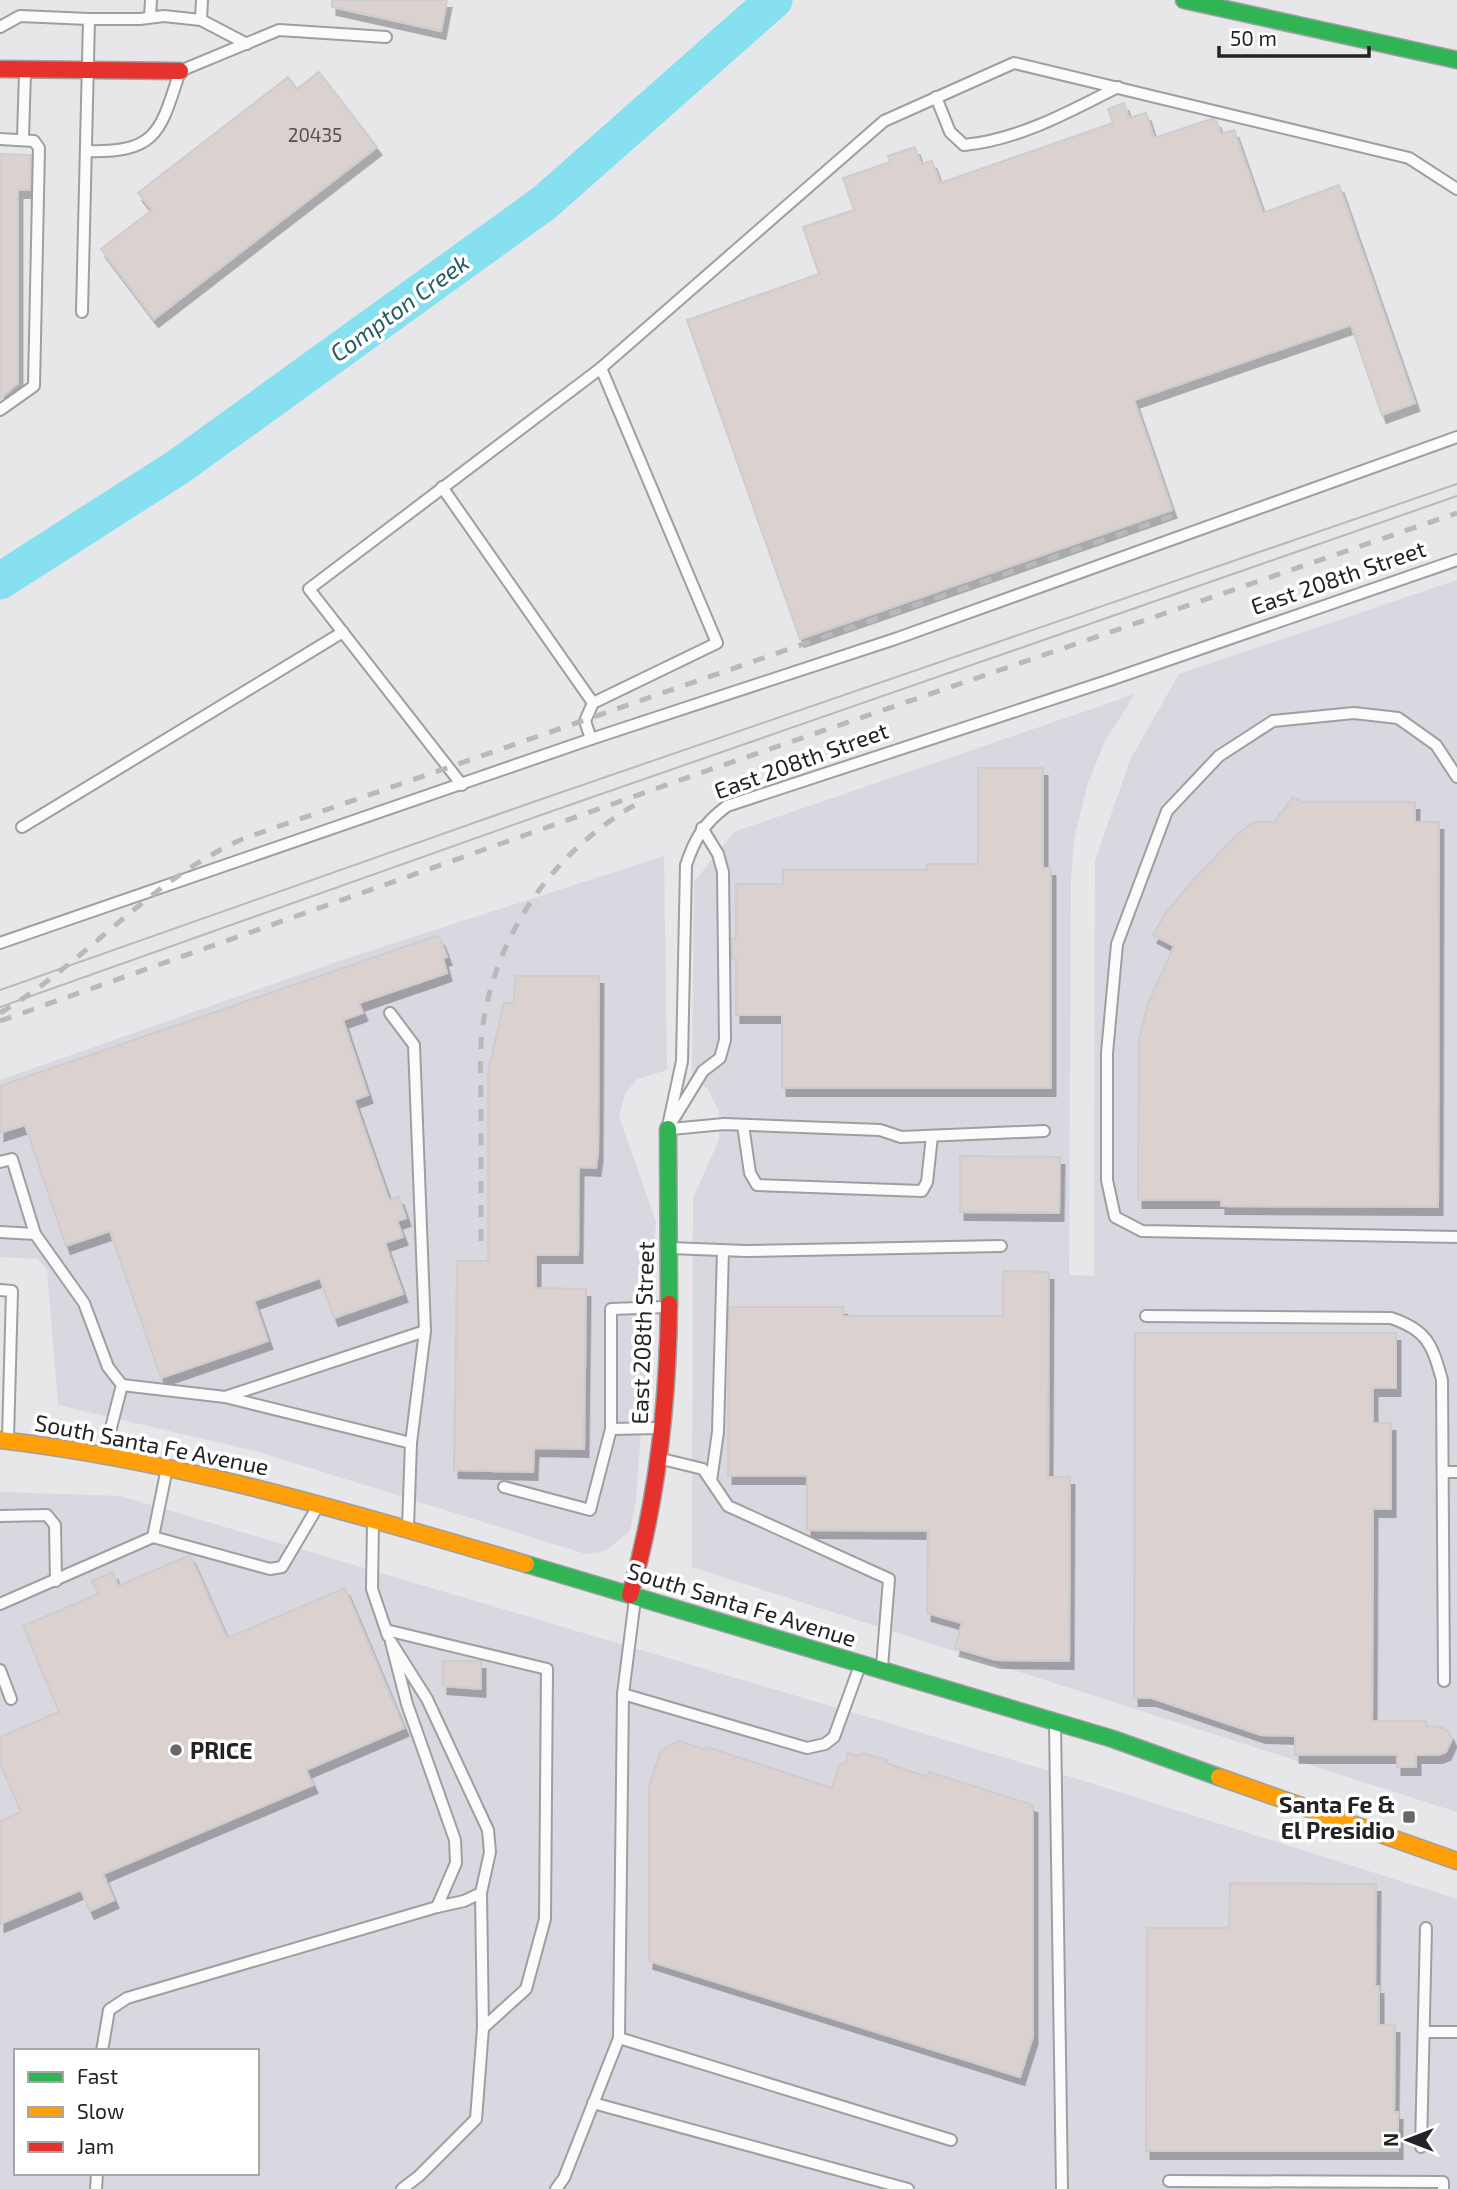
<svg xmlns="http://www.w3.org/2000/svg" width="1457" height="2189" viewBox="0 0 1457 2189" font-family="'Exo 2',sans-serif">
	<defs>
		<filter id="shadow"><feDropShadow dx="4.5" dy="8" stdDeviation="0" flood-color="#0004"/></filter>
	</defs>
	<rect width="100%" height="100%" fill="#e7e6e9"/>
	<g fill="#d9d7df" fill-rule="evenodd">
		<path d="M 1457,580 L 1457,1812 L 692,1567 L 693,1198 L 719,1140 L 719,1111 L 707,1088 L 692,1078 L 694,882 L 734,832 L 1135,694 L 1105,741 L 1088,783 L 1074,840 L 1071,880 L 1069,1275 L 1094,1276 L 1095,861 L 1130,760 L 1179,674 Z"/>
		<path d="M 664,856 L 667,1070 L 637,1079 L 625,1094 L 619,1116 L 656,1222 L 636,1500 L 630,1531 L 605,1551 L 586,1554 L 259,1452 L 58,1405 L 47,1269 L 37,1259 L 0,1257 L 0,1080 L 336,962 Z"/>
		<path d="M 0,1492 L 120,1496 L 1084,1781 L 1457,1899 L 1457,2189 L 0,2189 ZM 16,2051 L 257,2051 L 257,2173 L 16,2173 Z"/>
	</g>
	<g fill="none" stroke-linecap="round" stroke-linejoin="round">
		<path stroke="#86e0ef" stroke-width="37" d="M 0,581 L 178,467 L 544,203 L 774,0"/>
	</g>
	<g fill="#dbd1ce" stroke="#cecdce" stroke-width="2" filter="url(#shadow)">
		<path d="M 332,0 L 447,0 L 441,31 L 332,7 Z"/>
		<path d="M 319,72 L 377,147 L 154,319 L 101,249 L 152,210 L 138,193 L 288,77 L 297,89 Z"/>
		<path d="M 1124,103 L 1129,118 L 1146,113 L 1154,138 L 1211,119 L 1216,120 L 1221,134 L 1234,130 L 1263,213 L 1339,185 L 1415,403 L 1382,415 L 1351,325 L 1134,400 L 1172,510 L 800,639 L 687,320 L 819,274 L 803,227 L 854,210 L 843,178 L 890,162 L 888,156 L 915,147 L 921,164 L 932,161 L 940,183 L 1113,123 L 1108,109 Z"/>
		<path d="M 0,154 L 31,155 L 30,190 L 18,190 L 18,383 L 0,399 Z"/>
		<path d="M 978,768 L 1043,768 L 1043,868 L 1051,868 L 1051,1088 L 782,1088 L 782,1015 L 736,1015 L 736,959 L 732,959 L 732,939 L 736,939 L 736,884 L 783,884 L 783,870 L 927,870 L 927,864 L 978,864 Z"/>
		<path d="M 1293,797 L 1302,802 L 1415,802 L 1415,822 L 1439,822 L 1438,1207 L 1221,1206 L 1221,1200 L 1138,1200 L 1139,1040 L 1148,1003 L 1174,946 L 1153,935 L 1164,915 L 1194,879 L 1239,833 L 1253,822 L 1274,822 Z"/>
		<path d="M 436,936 L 440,938 L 447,957 L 443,958 L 447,973 L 359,1003 L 363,1013 L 343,1020 L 368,1095 L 354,1100 L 389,1200 L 399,1197 L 406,1218 L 397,1221 L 403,1237 L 385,1243 L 403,1294 L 334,1318 L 320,1278 L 254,1301 L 268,1341 L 161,1378 L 110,1231 L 66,1246 L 25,1125 L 0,1133 L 0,1086 Z"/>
		<path d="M 515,976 L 599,976 L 598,1153 L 596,1168 L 579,1167 L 578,1255 L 536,1255 L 536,1288 L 586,1289 L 584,1449 L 534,1448 L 533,1472 L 454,1470 L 457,1261 L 488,1261 L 488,1071 L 504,1003 L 514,1003 Z"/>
		<path d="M 960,1156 L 1060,1157 L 1059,1213 L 960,1212 Z"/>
		<path d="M 1003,1271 L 1049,1272 L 1048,1477 L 1070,1477 L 1069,1661 L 996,1660 L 955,1648 L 962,1623 L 927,1613 L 928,1531 L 807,1530 L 807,1476 L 728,1476 L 729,1307 L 843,1307 L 843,1316 L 1003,1316 Z"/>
		<path d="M 1135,1333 L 1396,1333 L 1396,1388 L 1373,1388 L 1373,1423 L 1391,1423 L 1391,1509 L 1373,1509 L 1372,1721 L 1426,1721 L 1426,1726 L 1440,1727 L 1448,1731 L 1452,1739 L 1446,1752 L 1438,1755 L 1416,1755 L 1416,1767 L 1397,1767 L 1397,1755 L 1295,1755 L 1295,1736 L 1261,1735 L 1152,1698 L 1134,1698 Z"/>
		<path d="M 190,1555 L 227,1638 L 345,1588 L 404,1728 L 306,1770 L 313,1785 L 103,1874 L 114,1900 L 90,1911 L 81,1890 L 0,1924 L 0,1821 L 21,1812 L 0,1764 L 0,1737 L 59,1712 L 23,1626 L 98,1594 L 92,1581 L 113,1572 L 118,1586 Z"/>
		<path d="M 443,1661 L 481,1661 L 481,1689 L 443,1686 Z"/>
		<path d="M 679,1741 L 706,1750 L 707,1747 L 832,1788 L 839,1765 L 845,1764 L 848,1753 L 859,1756 L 864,1753 L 887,1760 L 886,1763 L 928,1777 L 929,1772 L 1033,1805 L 1033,2036 L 1020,2077 L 649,1961 L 649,1786 L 661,1750 Z"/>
		<path d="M 1230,1883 L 1376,1884 L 1375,1986 L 1379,1986 L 1379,2025 L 1395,2025 L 1394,2112 L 1398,2112 L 1398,2151 L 1146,2151 L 1147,1928 L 1229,1928 Z"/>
	</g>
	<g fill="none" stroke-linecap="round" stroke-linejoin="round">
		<defs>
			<g id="lane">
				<path d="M 150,17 L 151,0"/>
				<path d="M 89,19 L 140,19 L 164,16 L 201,20 L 247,44"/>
				<path d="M 201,20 L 202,0"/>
				<path d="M 0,27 L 20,16 L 89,19 L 82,312"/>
				<path d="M 936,97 L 950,132 L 964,145 C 1018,140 1069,112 1118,87"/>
				<path d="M 23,138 L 25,72"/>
				<path d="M 0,139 L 34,141 L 39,148 L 34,386 L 0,410"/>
				<path d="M 86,151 C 157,153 160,133 180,71 L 279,30 L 386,37"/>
				<path d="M 442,487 L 593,703"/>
				<path d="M 591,739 L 585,721 L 593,703 L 717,643 L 601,368 L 884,121 L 1014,63 L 1409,158 L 1457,189"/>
				<path d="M 1457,777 L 1436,745 L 1398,718 L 1354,713 L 1273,721 L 1219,756 L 1167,811 L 1117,944 L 1107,1053 L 1107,1180 L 1115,1217 L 1142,1231 L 1457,1237"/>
				<path d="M 462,785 L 309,589 L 601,368"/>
				<path d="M 22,827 L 343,632"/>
				<path d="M 0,943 L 591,739 L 895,639 L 1457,437"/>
				<path d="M 390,1013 L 414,1045 L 425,1331"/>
				<path d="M 673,1120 L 703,1071 L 720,1058 L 725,1040 L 723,872 L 718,854 L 702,828"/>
				<path d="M 743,1125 L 750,1173 L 757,1185 L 922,1191 L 927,1182 L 932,1136"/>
				<path d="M 668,1126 L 682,1061 L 686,865 C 695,838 704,823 727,806 L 1110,680 L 1457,560"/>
				<path d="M 671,1129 L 724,1124 L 880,1130 L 901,1137 L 1044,1131"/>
				<path d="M 0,1162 L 12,1159 L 35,1234 L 84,1303 L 108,1367 L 122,1385 L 105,1451"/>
				<path d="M 0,1232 L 35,1234"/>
				<path d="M 671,1248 L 745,1251 L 1001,1246"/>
				<path d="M 0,1290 L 12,1291 L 8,1438"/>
				<path d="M 1146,1316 L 1391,1318 C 1427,1330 1432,1344 1442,1380 L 1444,1681"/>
				<path d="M 122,1385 L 225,1397 L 425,1331 L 411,1443 L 408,1527"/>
				<path d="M 225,1397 L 411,1443"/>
				<path d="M 660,1428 L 611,1429 L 611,1309 L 667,1307"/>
				<path d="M 662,1459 L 703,1469 L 728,1506 L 889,1579 L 882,1667"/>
				<path d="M 1443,1472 L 1457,1472"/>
				<path d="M 711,1481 L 718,1432 L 723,1250"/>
				<path d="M 504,1487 L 590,1510 L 611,1429"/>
				<path d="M 0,1516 L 47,1515 L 55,1525 L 56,1581"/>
				<path d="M 373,1522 L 372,1589 L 388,1636"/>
				<path d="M 153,1537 L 167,1468"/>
				<path d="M 635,1599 L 623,1694 L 807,1748 L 825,1744 L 834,1737 L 859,1668"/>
				<path d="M 0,1604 L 153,1537 L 270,1569 L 282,1567 L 318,1506"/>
				<path d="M 386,1630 L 547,1669 L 545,1919 L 526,1989 L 483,2028"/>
				<path d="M 391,1642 L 427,1699 L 488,1830 L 490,1852 L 481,1893 L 464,1901 L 437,1907 L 456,1863 L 455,1840 L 407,1704 Z"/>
				<path d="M 0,1670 L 11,1699"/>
				<path d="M 1055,1724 L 1062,2189"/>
				<path d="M 1424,2032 L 1457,2032"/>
				<path d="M 619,2038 L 951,2140"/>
				<path d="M 102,2051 L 109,2010 L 127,1998 L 437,1907"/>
				<path d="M 593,2103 L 908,2189"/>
				<path d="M 1421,2147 L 1426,1928"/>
				<path d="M 1169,2181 L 1443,2182 L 1443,2189"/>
				<path d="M 96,2189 L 97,2173"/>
				<path d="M 402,2189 L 419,2176 L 476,2119 L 483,2028 L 481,1893"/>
				<path d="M 556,2189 L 564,2178 L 619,2038 L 623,1694"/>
			</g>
			<g id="fast">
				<path d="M 1184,0 L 1457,60"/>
				<path d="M 668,1129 L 669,1304"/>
				<path d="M 526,1564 L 1113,1739 L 1219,1777"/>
			</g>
			<g id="slow">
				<path d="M 0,1440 C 181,1461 352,1513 526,1564"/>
				<path d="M 1219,1777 L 1457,1861"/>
			</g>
			<g id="jam">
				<path d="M 0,69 L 180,71"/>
				<path d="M 630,1595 C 658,1499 668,1403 669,1304"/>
			</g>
		</defs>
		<use href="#lane" stroke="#9f9ea0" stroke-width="14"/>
		<use href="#fast" stroke="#9f9ea0" stroke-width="19"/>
		<use href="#slow" stroke="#9f9ea0" stroke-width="19"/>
		<use href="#jam" stroke="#9f9ea0" stroke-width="19"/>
		<use href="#lane" stroke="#fbfbfc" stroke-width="10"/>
		<use href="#fast" stroke="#30b455" stroke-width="16"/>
		<use href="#slow" stroke="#ff9f0a" stroke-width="16"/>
		<use href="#jam" stroke="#e5322d" stroke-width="16"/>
		<g stroke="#b9b9ba" stroke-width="2">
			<path d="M 0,990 L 536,801 L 1457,484"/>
			<path d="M 0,1007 L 541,815 L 1457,496"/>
		</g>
		<g stroke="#b9b9ba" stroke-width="5" stroke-dasharray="12 12" stroke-linecap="butt">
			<path d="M 0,1013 C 88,961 150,879 245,838 L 1172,516"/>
			<path d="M 0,1021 L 706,771 L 1457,513"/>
			<path d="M 481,1241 C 481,1197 481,1153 481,1108 C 481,1080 479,1051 483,1024 C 498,929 556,849 640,802"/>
		</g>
	</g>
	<g fill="#686769" stroke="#fff" stroke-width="2.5">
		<circle cx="176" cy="1750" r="7"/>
		<rect x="1402" y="1810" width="14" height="14" rx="3.5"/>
	</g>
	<g text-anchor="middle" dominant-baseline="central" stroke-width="7" stroke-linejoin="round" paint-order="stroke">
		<g font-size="19" fill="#535050">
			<text x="315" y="134">20435</text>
		</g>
		<g font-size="23" fill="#232224" stroke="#fff">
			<text transform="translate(1338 577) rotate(-19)">East 208th Street</text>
			<text transform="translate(801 760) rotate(-20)">East 208th Street</text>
			<text transform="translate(642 1333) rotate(-88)">East 208th Street</text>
			<text transform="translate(152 1444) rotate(11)">South Santa Fe Avenue</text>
			<text transform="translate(742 1604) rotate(17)">South Santa Fe Avenue</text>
		</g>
		<g font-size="23" font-weight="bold" fill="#232224" stroke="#fff" text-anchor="start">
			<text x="190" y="1750">PRICE</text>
			<text x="1395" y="1804" text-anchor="end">Santa Fe &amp;<tspan x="1395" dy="26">El Presidio</tspan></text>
		</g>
		<g font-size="24" font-style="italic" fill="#255b63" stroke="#fff">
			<text transform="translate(399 307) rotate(-36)">Compton Creek</text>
		</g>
	</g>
	<rect x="14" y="2049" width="245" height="126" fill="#ffffff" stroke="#a7a7a7" stroke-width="2"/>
	<rect x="28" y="2072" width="35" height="10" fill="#30b455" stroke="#a7a7a7" stroke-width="2"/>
	<text x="77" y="2084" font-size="21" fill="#232224">Fast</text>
	<rect x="28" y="2107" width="35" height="10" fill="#ff9f0a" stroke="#a7a7a7" stroke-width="2"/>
	<text x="77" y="2119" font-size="21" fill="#232224">Slow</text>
	<rect x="28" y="2142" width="35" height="10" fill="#e5322d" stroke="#a7a7a7" stroke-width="2"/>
	<text x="77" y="2154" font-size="21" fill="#232224">Jam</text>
	<g transform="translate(1408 2140) rotate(270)" stroke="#ffffff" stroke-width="5" paint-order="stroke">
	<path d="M0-5L12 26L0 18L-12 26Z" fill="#232224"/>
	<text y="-10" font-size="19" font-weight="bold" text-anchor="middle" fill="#232224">N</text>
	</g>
	<path d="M1219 46v10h150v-10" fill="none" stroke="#232224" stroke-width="3.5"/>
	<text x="1230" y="46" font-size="21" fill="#232224" stroke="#ffffff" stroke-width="5" paint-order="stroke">50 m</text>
</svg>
